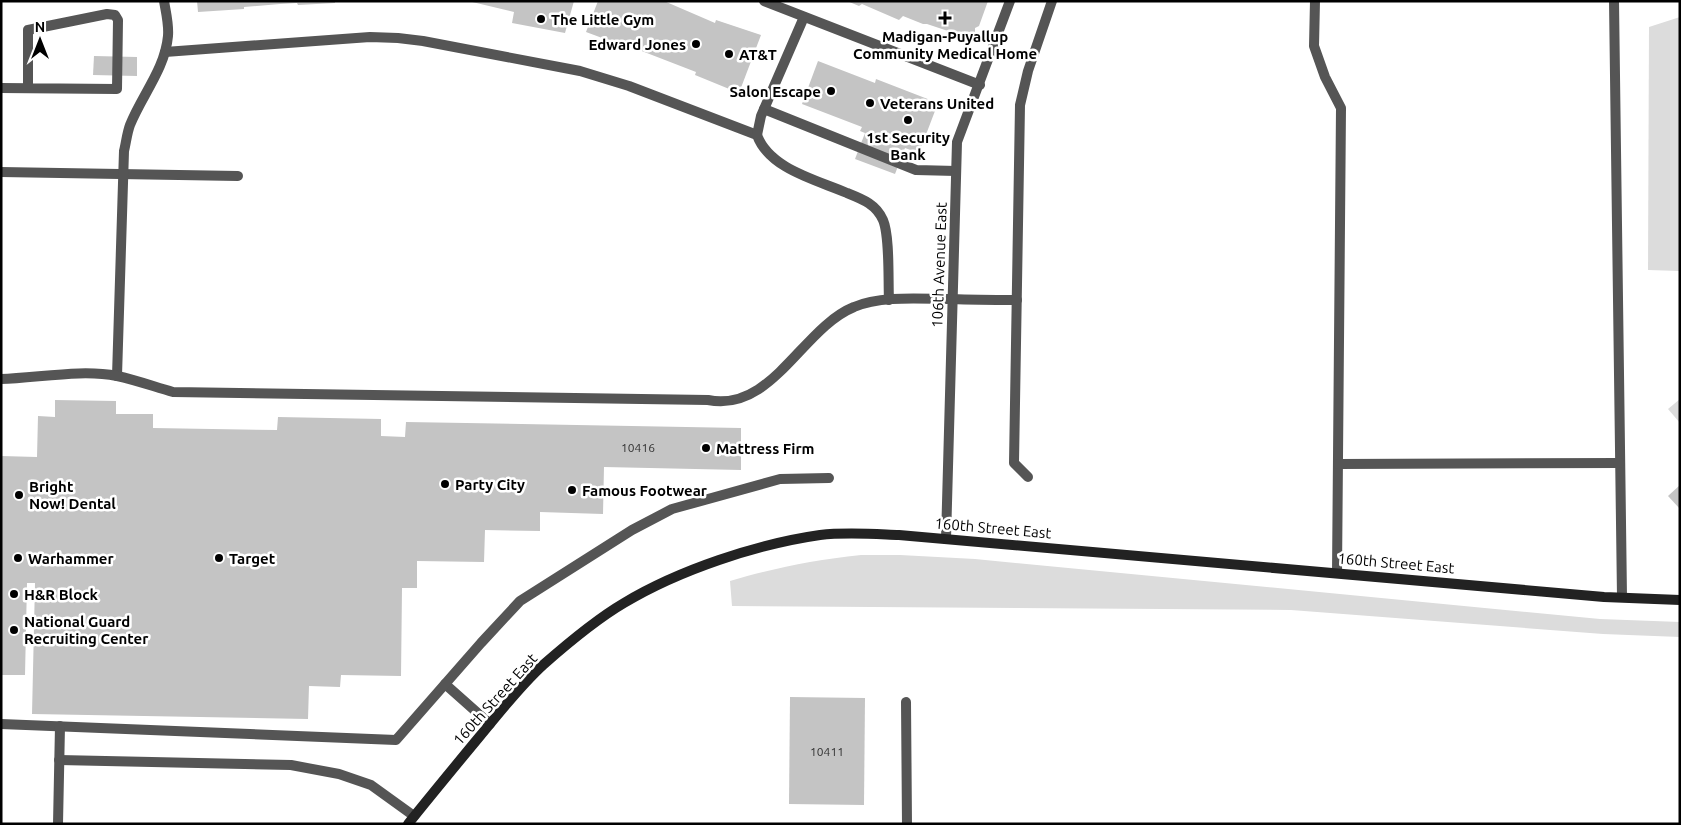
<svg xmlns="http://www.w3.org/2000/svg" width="1681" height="825" viewBox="0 0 1681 825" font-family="Ubuntu,sans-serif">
	<rect width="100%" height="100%" fill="#fff"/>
	<g fill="#dcdcdc">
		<path d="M 1680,17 L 1680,271 L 1648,270 L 1649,27 Z"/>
		<path d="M 1680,399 L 1680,423 L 1668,409 Z"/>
		<path d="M 861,555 L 900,555 L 975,559 L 1600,619 L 1680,622 L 1680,637 L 1603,634 L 1291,610 L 732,606 L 730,581 C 775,568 813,560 861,555 Z"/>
	</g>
	<g fill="#c4c4c4">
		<path d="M 197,1 L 335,1 L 335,3 L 298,5 L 297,3 L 280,4 L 244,7 L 244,9 L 198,12 Z"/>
		<path d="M 468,1 L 574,1 L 565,33 L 512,23 L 514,12 Z"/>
		<path d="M 598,1 L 664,1 L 715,23 L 716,20 L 761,35 L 739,93 L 695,75 L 696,72 L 621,43 L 621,45 L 586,32 Z"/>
		<path d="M 847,1 L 988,1 L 979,26 L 975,28 L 975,35 L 959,35 L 951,39 L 951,32 L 927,24 L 923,24 L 903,16 L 899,20 L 862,4 L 859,6 Z"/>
		<path d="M 94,56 L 137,57 L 137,76 L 93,75 Z"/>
		<path d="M 818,61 L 875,83 L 876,79 L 938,103 L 919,153 L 905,148 L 895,174 L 855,159 L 865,133 L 860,131 L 862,127 L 802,104 Z"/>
		<path d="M 55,400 L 116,401 L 116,414 L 153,414 L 153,428 L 277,430 L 278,417 L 381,419 L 381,436 L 405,437 L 406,422 L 741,428 L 741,470 L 604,467 L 603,514 L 540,512 L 540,531 L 485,530 L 484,562 L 417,561 L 417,588 L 402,588 L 401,676 L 341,675 L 340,687 L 309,686 L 308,719 L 32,714 L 35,583 L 27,583 L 25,675 L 1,675 L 1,456 L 37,457 L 38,416 L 55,417 Z"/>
		<path d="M 1680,485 L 1680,509 L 1668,496 Z"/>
		<path d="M 790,697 L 865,698 L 864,805 L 789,804 Z"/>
	</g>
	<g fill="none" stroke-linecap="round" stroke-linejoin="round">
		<g stroke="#555" stroke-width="10">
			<path d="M 1315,1 L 1314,46 L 1325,77 L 1341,108 L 1337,573"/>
			<path d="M 1614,1 L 1622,597"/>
			<path d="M 165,52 L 370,37 L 398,38 L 423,41 L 580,71 L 629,86 L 757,135 C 769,169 817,180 847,193 C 862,199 876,204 883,220 C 890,236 888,280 889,300"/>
			<path d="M 1,88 L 117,89 L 118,20 L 115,15 L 107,14 L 28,30 L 28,88"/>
			<path d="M 764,109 L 916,170 L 956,171"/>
			<path d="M 757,135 L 761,116 L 804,17"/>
			<path d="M 1,172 L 238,176"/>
			<path d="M 117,376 L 124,151 C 126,143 127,133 130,125 C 142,95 165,69 168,36 C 169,24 166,13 164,1"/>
			<path d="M 1,379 C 38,378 81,369 117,376 C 136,380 155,387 173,392 L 708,400 C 772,413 802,328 854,307 C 881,295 923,299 952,299 C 974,300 996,300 1017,300"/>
			<path d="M 1338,464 L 1620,463"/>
			<path d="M 1028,477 L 1014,463 L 1020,105 L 1028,71 L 1052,1"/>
			<path d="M 946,539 L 957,142 L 1010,1"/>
			<path d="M 445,684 L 490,724"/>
			<path d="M 906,702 L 907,824"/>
			<path d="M 1,724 L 396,740 L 481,643 L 520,601 L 632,530 L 672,509 L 780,479 L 829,478"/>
			<path d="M 59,760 L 291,765 L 339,774 L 371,785 L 414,816"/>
			<path d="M 58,824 L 60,726"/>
		</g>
		<path stroke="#555" stroke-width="10" d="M 764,1 L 980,85"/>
		<path stroke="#222" stroke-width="10" d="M 408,824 C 432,794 456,765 480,736 C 500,712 520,686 543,665 C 568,643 595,620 624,603 C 679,570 757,544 820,535 C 846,532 873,534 899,535 L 1604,597 L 1680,600"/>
	</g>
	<g fill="#000" stroke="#fff" stroke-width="2">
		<path d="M942.5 10.5h5v5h5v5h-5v5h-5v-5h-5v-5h5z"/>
		<circle cx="541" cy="19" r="5"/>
		<circle cx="696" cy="44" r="5"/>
		<circle cx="729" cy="54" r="5"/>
		<circle cx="831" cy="91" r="5"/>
		<circle cx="870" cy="103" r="5"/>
		<circle cx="908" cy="120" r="5"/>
		<circle cx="706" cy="448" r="5"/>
		<circle cx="445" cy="484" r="5"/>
		<circle cx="572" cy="490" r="5"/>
		<circle cx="19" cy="495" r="5"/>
		<circle cx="18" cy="558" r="5"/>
		<circle cx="219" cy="558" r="5"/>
		<circle cx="14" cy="594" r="5"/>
		<circle cx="14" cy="630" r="5"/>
	</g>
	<g text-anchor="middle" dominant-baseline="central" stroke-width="5" stroke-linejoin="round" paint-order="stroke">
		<g font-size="12" fill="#313131">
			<text x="638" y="447">10416</text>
			<text x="827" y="751">10411</text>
		</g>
		<g font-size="15" font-weight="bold" fill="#000" stroke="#fff" text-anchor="start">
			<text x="551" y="19">The Little Gym</text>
			<text x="945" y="36" text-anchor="middle">Madigan-Puyallup<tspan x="945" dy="17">Community Medical Home</tspan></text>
			<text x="686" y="44" text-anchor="end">Edward Jones</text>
			<text x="739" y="54">AT&amp;T</text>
			<text x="821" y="91" text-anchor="end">Salon Escape</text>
			<text x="880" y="103">Veterans United</text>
			<text x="908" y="137" text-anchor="middle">1st Security<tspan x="908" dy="17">Bank</tspan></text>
			<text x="716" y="448">Mattress Firm</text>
			<text x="455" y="484">Party City</text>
			<text x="29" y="486">Bright<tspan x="29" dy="17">Now! Dental</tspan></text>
			<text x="582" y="490">Famous Footwear</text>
			<text x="28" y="558">Warhammer</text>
			<text x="229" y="558">Target</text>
			<text x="24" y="594">H&amp;R Block</text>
			<text x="24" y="621">National Guard<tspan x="24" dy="17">Recruiting Center</tspan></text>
		</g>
		<g font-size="15" fill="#000" stroke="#fff">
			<text transform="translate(939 265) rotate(-88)">106th Avenue East</text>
			<text transform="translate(993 528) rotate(5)">160th Street East</text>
			<text transform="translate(1396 563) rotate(5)">160th Street East</text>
			<text transform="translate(495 699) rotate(-48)">160th Street East</text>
		</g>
	</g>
	<rect width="1681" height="825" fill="none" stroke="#000000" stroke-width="5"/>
	<g transform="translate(40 40)" stroke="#ffffff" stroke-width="4" paint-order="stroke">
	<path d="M0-4L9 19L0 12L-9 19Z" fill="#000000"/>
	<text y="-8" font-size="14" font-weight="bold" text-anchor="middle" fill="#000000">N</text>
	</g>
</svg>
